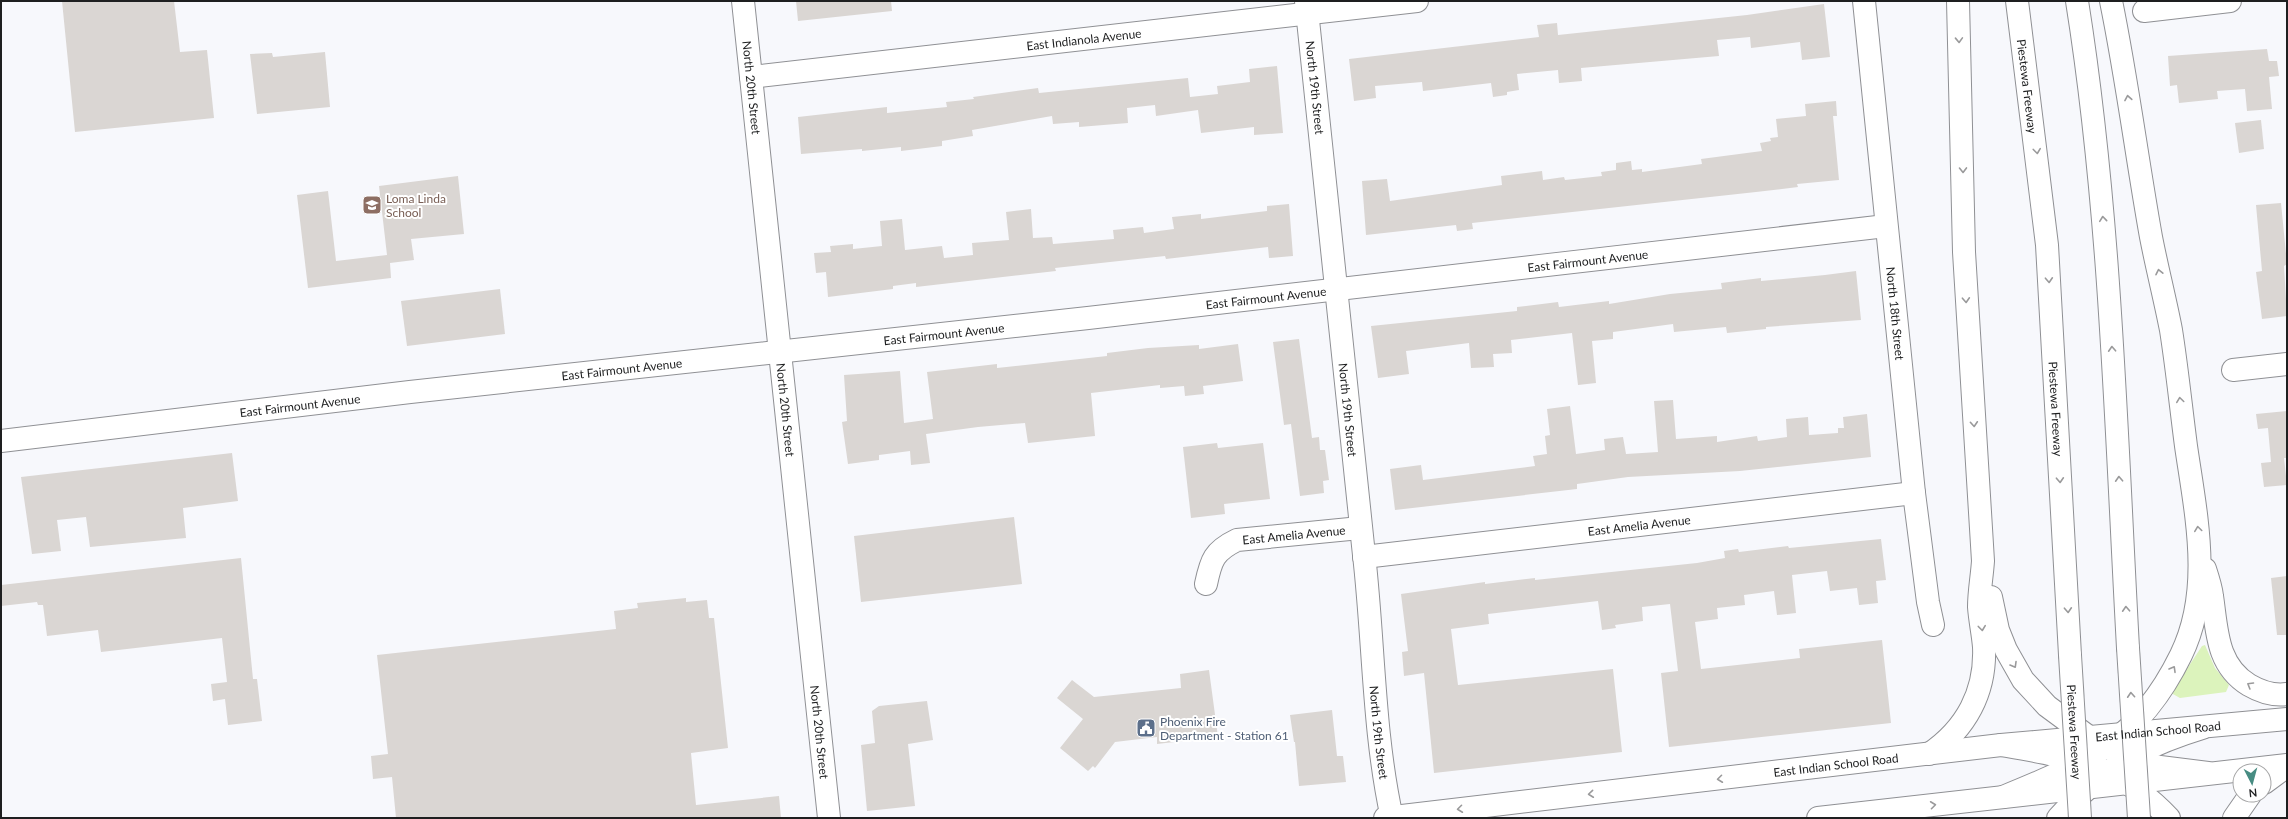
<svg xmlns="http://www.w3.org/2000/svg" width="2288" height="819" viewBox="0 0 2288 819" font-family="Lato,sans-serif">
	<rect width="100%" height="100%" fill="#f7f8fc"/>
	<path fill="#dcf3bc" d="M 2205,645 L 2215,668 L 2229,685 L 2226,692 L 2180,698 L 2171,693 L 2202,646 Z"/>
	<g fill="#dad6d3">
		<path d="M 62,1 L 174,1 L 180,52 L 207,50 L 214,118 L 75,132 Z"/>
		<path d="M 796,1 L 891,1 L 892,11 L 798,21 Z"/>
		<path d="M 1824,4 L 1830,57 L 1802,60 L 1800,42 L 1751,48 L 1750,37 L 1717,40 L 1719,56 L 1581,68 L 1582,81 L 1559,83 L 1558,70 L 1517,74 L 1519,90 L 1507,92 L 1507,95 L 1493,97 L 1491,83 L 1423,91 L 1422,82 L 1375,86 L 1376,98 L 1354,101 L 1349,59 L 1539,37 L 1537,25 L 1557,23 L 1558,35 L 1747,15 Z"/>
		<path d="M 2267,49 L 2269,61 L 2277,61 L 2279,76 L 2269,77 L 2272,109 L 2247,111 L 2245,89 L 2217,91 L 2218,99 L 2179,103 L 2177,85 L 2170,86 L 2168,56 Z"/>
		<path d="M 325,52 L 330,107 L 257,114 L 250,54 L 272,53 L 273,57 Z"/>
		<path d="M 1277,66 L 1283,133 L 1254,135 L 1254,127 L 1201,133 L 1198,110 L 1156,116 L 1155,105 L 1127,108 L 1128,123 L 1079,127 L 1079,122 L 1053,124 L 1052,116 L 972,130 L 973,136 L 942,141 L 942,146 L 901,151 L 901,147 L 862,151 L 862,149 L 801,154 L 798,117 L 887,107 L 887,113 L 947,107 L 946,102 L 974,99 L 973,97 L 1038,88 L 1039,93 L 1188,78 L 1190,97 L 1218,94 L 1217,86 L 1250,82 L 1249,69 Z"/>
		<path d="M 1836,101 L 1837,116 L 1833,116 L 1839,180 L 1797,184 L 1798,187 L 1756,192 L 1472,223 L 1473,229 L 1457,231 L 1456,225 L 1366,235 L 1362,181 L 1387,179 L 1390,201 L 1502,185 L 1501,176 L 1542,171 L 1543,180 L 1564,177 L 1565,180 L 1602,176 L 1601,172 L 1616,170 L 1616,163 L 1631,161 L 1632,170 L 1642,169 L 1642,172 L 1702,164 L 1701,159 L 1762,151 L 1760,143 L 1771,141 L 1770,138 L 1778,137 L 1776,119 L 1806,116 L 1805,104 Z"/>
		<path d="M 2261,120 L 2264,149 L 2239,153 L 2235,123 Z"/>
		<path d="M 458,176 L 464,234 L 411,239 L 414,260 L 390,263 L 391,278 L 308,288 L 297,195 L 328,191 L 336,261 L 387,255 L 379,186 Z"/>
		<path d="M 2281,203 L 2287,264 L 2284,266 L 2287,316 L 2262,319 L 2256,272 L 2262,271 L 2256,205 Z"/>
		<path d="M 1289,204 L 1293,256 L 1269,258 L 1268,247 L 1166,259 L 1165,256 L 1055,268 L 1056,271 L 916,287 L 916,283 L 893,286 L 893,289 L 828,297 L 826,272 L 816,273 L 814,253 L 831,252 L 830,246 L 853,244 L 853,249 L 882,246 L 880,221 L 902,219 L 905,250 L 942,246 L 944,258 L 973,255 L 972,243 L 1009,240 L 1006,212 L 1031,209 L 1033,238 L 1052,237 L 1053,244 L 1114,239 L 1113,230 L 1143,227 L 1144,233 L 1174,229 L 1172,217 L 1201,214 L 1201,219 L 1267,211 L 1267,206 Z"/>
		<path d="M 1856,271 L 1861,320 L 1766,327 L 1766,329 L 1727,333 L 1726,327 L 1674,332 L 1673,324 L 1613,332 L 1613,339 L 1592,341 L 1596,383 L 1578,385 L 1572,333 L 1511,340 L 1512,353 L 1493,354 L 1494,367 L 1471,368 L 1469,343 L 1406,351 L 1409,374 L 1378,378 L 1371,326 L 1517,311 L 1517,307 L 1558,302 L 1559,307 L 1609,301 L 1609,304 L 1670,294 L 1722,289 L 1721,283 L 1761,278 L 1761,281 L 1825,275 Z"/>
		<path d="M 500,289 L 505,334 L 407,346 L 401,301 Z"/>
		<path d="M 1299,339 L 1312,438 L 1319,437 L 1320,450 L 1325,450 L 1329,480 L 1323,481 L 1324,493 L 1300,496 L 1291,424 L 1284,425 L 1273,342 Z"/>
		<path d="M 1238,344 L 1243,381 L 1203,386 L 1204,394 L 1185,396 L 1184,386 L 1160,388 L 1160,385 L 1091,393 L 1095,436 L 1028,443 L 1025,423 L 978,427 L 926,434 L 930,463 L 911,465 L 910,451 L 879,455 L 879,460 L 848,464 L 842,422 L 847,421 L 844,375 L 900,371 L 904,423 L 933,419 L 927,372 L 997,364 L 997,368 L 1107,356 L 1107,353 L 1148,348 L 1199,345 L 1199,349 Z"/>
		<path d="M 1673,400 L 1676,439 L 1717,436 L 1717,442 L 1757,436 L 1758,441 L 1787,437 L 1786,419 L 1808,417 L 1809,435 L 1838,433 L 1838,428 L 1844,428 L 1843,417 L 1867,414 L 1871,457 L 1740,471 L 1628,477 L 1577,484 L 1577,489 L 1395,510 L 1390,469 L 1421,465 L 1423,480 L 1535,466 L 1533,456 L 1547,454 L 1545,436 L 1550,435 L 1547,409 L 1570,406 L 1576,454 L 1605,450 L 1604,439 L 1623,437 L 1626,454 L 1658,452 L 1654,401 Z"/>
		<path d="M 2287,411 L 2287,458 L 2284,458 L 2287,485 L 2264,487 L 2261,463 L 2271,462 L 2268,428 L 2258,429 L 2256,414 Z"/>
		<path d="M 1217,443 L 1218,448 L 1263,443 L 1270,499 L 1224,504 L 1225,514 L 1191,518 L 1183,447 Z"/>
		<path d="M 232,453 L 238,501 L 183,508 L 186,538 L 90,547 L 86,517 L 57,520 L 61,551 L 32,554 L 21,477 Z"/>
		<path d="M 1014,517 L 1022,584 L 861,602 L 854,536 Z"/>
		<path d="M 1881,539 L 1886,580 L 1876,581 L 1878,603 L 1859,605 L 1857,588 L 1830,591 L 1827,571 L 1792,575 L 1796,613 L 1777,615 L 1774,591 L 1744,595 L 1745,605 L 1717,608 L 1718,619 L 1695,622 L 1701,669 L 1800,658 L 1799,649 L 1882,640 L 1891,723 L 1669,747 L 1661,673 L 1678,671 L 1670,604 L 1642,607 L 1643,621 L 1615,625 L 1616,628 L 1602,630 L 1598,601 L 1488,614 L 1489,624 L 1451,629 L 1458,685 L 1613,669 L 1622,752 L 1434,773 L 1424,673 L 1404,676 L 1402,652 L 1408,651 L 1401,594 L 1485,582 L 1485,584 L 1535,578 L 1535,580 L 1697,563 L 1725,558 L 1724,551 L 1738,549 L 1739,552 L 1788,546 L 1789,548 Z"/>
		<path d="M 241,558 L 253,679 L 257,679 L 262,721 L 228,725 L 225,699 L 213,701 L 211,684 L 227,682 L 222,638 L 101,652 L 98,630 L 47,636 L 43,605 L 38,605 L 37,602 L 1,606 L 1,585 Z"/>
		<path d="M 2287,576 L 2287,635 L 2277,635 L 2271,578 Z"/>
		<path d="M 686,598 L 686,602 L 707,600 L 709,618 L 714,618 L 728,748 L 691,753 L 696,805 L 779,796 L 781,818 L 396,818 L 392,777 L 373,779 L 371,756 L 388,754 L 377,655 L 616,629 L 614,611 L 638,608 L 637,603 Z"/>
		<path d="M 1209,670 L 1218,737 L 1157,744 L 1157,737 L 1115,742 L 1095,768 L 1093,766 L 1088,771 L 1060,748 L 1083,719 L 1057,698 L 1072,680 L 1094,697 L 1181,688 L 1180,674 Z"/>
		<path d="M 927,701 L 933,740 L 908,744 L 915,806 L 867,811 L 861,745 L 875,743 L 872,711 L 879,706 Z"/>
		<path d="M 1332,710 L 1337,756 L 1343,756 L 1346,782 L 1299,786 L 1295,742 L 1294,742 L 1290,715 Z"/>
	</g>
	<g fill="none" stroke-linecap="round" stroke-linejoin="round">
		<defs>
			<g id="minor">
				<path id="s1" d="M 743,1 L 829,818"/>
				<path id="s2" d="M 1306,1 C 1327,186 1343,371 1364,555 C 1374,642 1373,732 1392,818"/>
				<path id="s3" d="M 1864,1 L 1914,493 L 1928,602 L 1933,625"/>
				<path d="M 2144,11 L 2230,1"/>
				<path id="s4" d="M 751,77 L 1417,1"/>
				<path d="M 2233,370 L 2287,364"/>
				<path id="s5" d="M 1,441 L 410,392 L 1088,318 L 1886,226"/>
				<path id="s6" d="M 1364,557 L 1914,493"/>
				<path id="s7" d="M 1206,584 C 1211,560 1214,551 1237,540 L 1360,528"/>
			</g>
			<g id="major">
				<path id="s8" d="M 1385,818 L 2001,745 L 2287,719"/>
				<path d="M 1818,818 L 2287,765"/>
			</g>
			<g id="highway">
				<path id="s9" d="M 2017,1 L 2047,245 L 2070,655"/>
				<path d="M 2077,1 C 2111,215 2116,432 2128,648"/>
				<path d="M 2205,569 C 2208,578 2211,587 2212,596 C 2217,629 2216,665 2249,685 C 2261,692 2273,696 2287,694"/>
				<path d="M 1991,597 L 1998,630 L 2006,650 L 2023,680 L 2047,706 L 2089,737 L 2127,758 L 2160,767 L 2208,773"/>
				<path d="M 2001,745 C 2070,757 2118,764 2169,818"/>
				<path d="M 1929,754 C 1966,729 1986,692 1984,647 C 1983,634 1980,621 1979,607 C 1979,592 1982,576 1983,561 L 1964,252 L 1958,1"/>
				<path d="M 2264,783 L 2287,766"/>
				<path d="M 2003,797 C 2086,763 2139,741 2181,655 C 2213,590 2196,515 2186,446 C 2181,408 2177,368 2171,330 C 2165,299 2157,268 2151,237 C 2137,159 2127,79 2111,1"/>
				<path d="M 1880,812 L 1909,818"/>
				<path d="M 2058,818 C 2102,769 2140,747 2202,728"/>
				<path d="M 2234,818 L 2250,795"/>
			</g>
		</defs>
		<use href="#minor" stroke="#8f9094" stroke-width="24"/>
		<use href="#major" stroke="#8f9094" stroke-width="24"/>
		<use href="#highway" stroke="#8f9094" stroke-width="24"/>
		<use href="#minor" stroke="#fff" stroke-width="22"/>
		<use href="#major" stroke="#fff" stroke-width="22"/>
		<use href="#highway" stroke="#fff" stroke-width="22"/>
		<defs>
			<g id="highway-bridge">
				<path d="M 2128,648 L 2139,818"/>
				<path id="s10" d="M 2070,655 L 2080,818"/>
			</g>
		</defs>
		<use href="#highway-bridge" stroke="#8f9094" stroke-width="24" stroke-linecap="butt"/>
		<use href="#highway-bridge" stroke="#fff" stroke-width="22"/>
	</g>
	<defs><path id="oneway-chevron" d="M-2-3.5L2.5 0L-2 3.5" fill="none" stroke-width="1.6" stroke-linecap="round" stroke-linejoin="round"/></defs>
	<g stroke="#9a9a9b">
		<use href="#oneway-chevron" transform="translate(1959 40) rotate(88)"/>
		<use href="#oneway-chevron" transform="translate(2128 98) rotate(-100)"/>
		<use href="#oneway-chevron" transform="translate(2037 151) rotate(83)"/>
		<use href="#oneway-chevron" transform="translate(1963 170) rotate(89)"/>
		<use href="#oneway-chevron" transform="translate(2103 219) rotate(-96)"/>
		<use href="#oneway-chevron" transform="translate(2159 272) rotate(-102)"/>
		<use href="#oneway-chevron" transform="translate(2049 280) rotate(87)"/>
		<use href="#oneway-chevron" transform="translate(1966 300) rotate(87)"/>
		<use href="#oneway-chevron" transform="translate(2112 349) rotate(-93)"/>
		<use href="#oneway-chevron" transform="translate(2180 400) rotate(-98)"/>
		<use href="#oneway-chevron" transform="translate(1974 424) rotate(86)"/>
		<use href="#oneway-chevron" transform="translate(2119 479) rotate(-93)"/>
		<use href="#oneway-chevron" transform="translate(2060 480) rotate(87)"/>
		<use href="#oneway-chevron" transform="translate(2198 529) rotate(-98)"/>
		<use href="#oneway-chevron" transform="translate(2126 609) rotate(-93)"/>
		<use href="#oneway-chevron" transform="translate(2068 610) rotate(87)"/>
		<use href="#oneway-chevron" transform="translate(1982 628) rotate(83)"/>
		<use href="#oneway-chevron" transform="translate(2014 665) rotate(60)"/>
		<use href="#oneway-chevron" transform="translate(2173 669) rotate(-60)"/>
		<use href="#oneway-chevron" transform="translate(2250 685) rotate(-149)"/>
		<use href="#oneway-chevron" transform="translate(2131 695) rotate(-94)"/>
		<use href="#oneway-chevron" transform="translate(1720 779) rotate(173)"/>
		<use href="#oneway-chevron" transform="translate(1591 794) rotate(174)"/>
		<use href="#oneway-chevron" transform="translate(1933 805) rotate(-7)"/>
		<use href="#oneway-chevron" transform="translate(1460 809) rotate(173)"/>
	</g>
	<defs>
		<symbol id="school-square" viewBox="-11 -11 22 22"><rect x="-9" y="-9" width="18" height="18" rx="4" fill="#8d6e63" stroke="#fff"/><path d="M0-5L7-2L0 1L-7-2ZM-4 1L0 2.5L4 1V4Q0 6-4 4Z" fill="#fff"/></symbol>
		<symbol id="civic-square" viewBox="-11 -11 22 22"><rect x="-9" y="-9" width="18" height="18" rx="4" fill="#5c6f8a" stroke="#fff"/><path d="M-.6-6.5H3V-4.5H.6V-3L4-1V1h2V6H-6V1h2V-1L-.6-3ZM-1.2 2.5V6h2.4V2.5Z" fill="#fff"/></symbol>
	</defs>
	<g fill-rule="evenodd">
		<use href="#school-square" x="361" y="194" width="22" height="22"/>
		<use href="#civic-square" x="1135" y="717" width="22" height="22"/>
	</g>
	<g text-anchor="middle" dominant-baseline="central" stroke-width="4" stroke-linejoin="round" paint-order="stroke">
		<g font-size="12" fill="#1e1f20" stroke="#fff">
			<text stroke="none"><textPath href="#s4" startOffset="335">East Indianola Avenue</textPath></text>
			<text stroke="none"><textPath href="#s9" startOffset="86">Piestewa Freeway</textPath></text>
			<text stroke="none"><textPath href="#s1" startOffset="87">North 20th Street</textPath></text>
			<text stroke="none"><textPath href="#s2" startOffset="87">North 19th Street</textPath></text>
			<text stroke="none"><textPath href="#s5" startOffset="1597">East Fairmount Avenue</textPath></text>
			<text stroke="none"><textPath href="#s5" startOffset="1273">East Fairmount Avenue</textPath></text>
			<text stroke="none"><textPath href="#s3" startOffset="314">North 18th Street</textPath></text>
			<text stroke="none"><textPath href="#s5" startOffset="949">East Fairmount Avenue</textPath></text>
			<text stroke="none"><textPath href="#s5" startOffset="625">East Fairmount Avenue</textPath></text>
			<text stroke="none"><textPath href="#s5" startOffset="301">East Fairmount Avenue</textPath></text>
			<text stroke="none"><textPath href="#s1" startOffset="411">North 20th Street</textPath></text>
			<text stroke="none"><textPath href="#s9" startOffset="410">Piestewa Freeway</textPath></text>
			<text stroke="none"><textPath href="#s2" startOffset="411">North 19th Street</textPath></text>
			<text stroke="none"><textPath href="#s6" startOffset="277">East Amelia Avenue</textPath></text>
			<text stroke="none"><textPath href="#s7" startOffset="114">East Amelia Avenue</textPath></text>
			<text stroke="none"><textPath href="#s8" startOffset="778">East Indian School Road</textPath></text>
			<text stroke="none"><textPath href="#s1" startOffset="735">North 20th Street</textPath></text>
			<text stroke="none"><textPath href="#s2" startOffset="735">North 19th Street</textPath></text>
			<text stroke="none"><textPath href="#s10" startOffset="77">Piestewa Freeway</textPath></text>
			<text stroke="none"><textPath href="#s8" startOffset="454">East Indian School Road</textPath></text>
		</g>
		<g font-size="12" fill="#785e54" stroke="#fff" text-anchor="start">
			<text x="386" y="198">Loma Linda<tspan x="386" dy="14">School</tspan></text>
		</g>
		<g font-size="12" fill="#4e5e75" stroke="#fff" text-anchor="start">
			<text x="1160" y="721">Phoenix Fire<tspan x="1160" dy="14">Department - Station 61</tspan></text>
		</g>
	</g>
	<rect width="2288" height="819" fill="none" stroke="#1e1f20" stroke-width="4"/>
	<g transform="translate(2252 783) rotate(174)"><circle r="19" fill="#ffffff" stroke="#a5a5a6"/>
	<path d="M0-3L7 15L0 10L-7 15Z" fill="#478c82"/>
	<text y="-6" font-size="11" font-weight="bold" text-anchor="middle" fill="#1e1f20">N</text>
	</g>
</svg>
